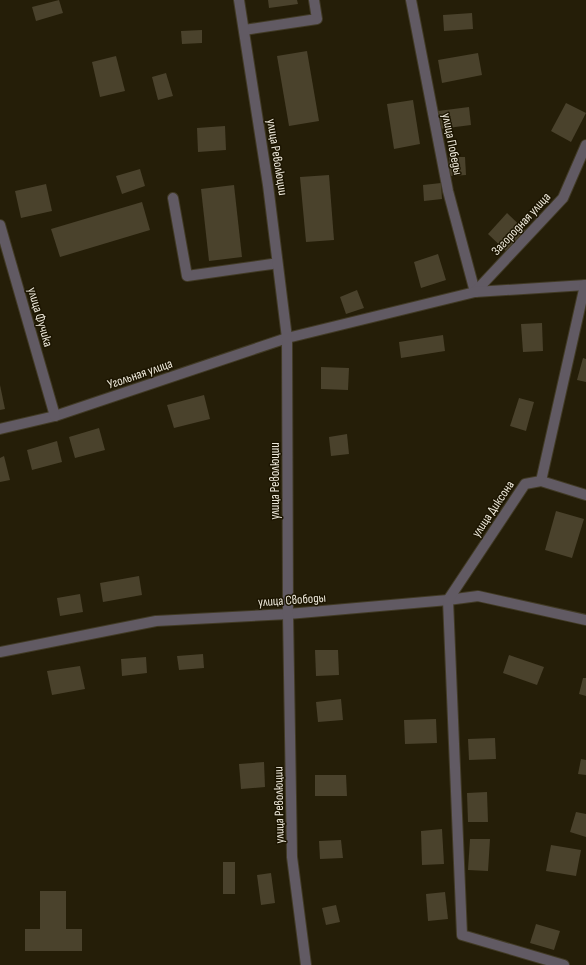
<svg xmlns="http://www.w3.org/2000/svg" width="586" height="965" viewBox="0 0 586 965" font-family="'Sofia Sans Condensed',sans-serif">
	<rect width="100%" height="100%" fill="#251e08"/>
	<g fill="#4a422c">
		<path d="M 59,0 L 63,13 L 36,21 L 32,7 Z"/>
		<path d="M 268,0 L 297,0 L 298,4 L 269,8 Z"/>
		<path d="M 472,13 L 473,29 L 444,31 L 443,15 Z"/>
		<path d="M 202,30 L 202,43 L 182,44 L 181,31 Z"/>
		<path d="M 307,51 L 319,121 L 289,126 L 277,56 Z"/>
		<path d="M 478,53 L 482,75 L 442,83 L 438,60 Z"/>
		<path d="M 116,56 L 125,91 L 100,97 L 92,62 Z"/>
		<path d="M 166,73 L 173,96 L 158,100 L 152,77 Z"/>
		<path d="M 413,100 L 420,144 L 394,149 L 387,104 Z"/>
		<path d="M 566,103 L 586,113 L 571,142 L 551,131 Z"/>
		<path d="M 469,107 L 471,125 L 440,129 L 438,111 Z"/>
		<path d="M 225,126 L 226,150 L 198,152 L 197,128 Z"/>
		<path d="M 449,157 L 465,157 L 466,175 L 450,176 Z"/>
		<path d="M 140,169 L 145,186 L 122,194 L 116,176 Z"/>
		<path d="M 329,175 L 334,240 L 306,242 L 300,177 Z"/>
		<path d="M 441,183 L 442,199 L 424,201 L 423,185 Z"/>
		<path d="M 46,184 L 52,211 L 21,218 L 15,191 Z"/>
		<path d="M 234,185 L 242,257 L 209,261 L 201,189 Z"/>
		<path d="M 142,202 L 150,230 L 60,257 L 51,229 Z"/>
		<path d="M 507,213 L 527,232 L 508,253 L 488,234 Z"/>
		<path d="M 438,254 L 446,280 L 421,288 L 414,262 Z"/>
		<path d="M 357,290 L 364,308 L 346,314 L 340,297 Z"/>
		<path d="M 542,323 L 543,351 L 523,352 L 521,324 Z"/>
		<path d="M 443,335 L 445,351 L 401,358 L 399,342 Z"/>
		<path d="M 583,358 L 586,359 L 586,382 L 577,380 Z"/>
		<path d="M 321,367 L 349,368 L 348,390 L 321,389 Z"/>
		<path d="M 0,385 L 5,409 L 0,410 Z"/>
		<path d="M 204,395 L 210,419 L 174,428 L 167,405 Z"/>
		<path d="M 519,398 L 534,402 L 526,431 L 510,426 Z"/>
		<path d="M 99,428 L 105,450 L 75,458 L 69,437 Z"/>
		<path d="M 347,434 L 349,454 L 331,456 L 329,437 Z"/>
		<path d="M 57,441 L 62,462 L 32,470 L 27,450 Z"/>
		<path d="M 4,456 L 10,480 L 0,482 L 0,458 Z"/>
		<path d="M 556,511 L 584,519 L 572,558 L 545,550 Z"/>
		<path d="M 139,576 L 142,595 L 103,602 L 100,583 Z"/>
		<path d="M 80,594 L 83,612 L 60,616 L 57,598 Z"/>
		<path d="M 315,650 L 338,650 L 339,675 L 316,676 Z"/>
		<path d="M 203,654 L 204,668 L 179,670 L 177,656 Z"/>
		<path d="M 509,655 L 544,667 L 537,685 L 503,673 Z"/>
		<path d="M 146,657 L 147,673 L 122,676 L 121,659 Z"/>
		<path d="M 80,666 L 85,689 L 52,695 L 47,671 Z"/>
		<path d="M 583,678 L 586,678 L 586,696 L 579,694 Z"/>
		<path d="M 341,699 L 343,720 L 318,722 L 316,702 Z"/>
		<path d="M 436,719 L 437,743 L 405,744 L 404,720 Z"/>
		<path d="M 495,738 L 496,759 L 469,760 L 468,739 Z"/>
		<path d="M 581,759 L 586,760 L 586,775 L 578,774 Z"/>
		<path d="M 264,762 L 265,787 L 241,789 L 239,764 Z"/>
		<path d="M 315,775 L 346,775 L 347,796 L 315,796 Z"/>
		<path d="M 487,792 L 488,822 L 468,822 L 467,793 Z"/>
		<path d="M 576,812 L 586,814 L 586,837 L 570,832 Z"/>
		<path d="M 442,829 L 444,864 L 422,865 L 421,831 Z"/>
		<path d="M 470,839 L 490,839 L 488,871 L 468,870 Z"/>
		<path d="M 341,840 L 343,858 L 320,859 L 319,841 Z"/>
		<path d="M 551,845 L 581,850 L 576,876 L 546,871 Z"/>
		<rect x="223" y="862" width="12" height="32"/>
		<path d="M 271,873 L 275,903 L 261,905 L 257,875 Z"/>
		<path d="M 40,891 L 66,891 L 66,929 L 82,929 L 82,951 L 25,951 L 25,929 L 40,929 Z"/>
		<path d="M 445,892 L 448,919 L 428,921 L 426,894 Z"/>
		<path d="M 336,905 L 340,922 L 326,925 L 322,908 Z"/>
		<path d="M 536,924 L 560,931 L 554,950 L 530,943 Z"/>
	</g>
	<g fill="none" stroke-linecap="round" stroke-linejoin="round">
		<defs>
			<g id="service">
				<path d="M 244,30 L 317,19 L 314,0"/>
				<path d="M 173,198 L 187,276 L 272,264"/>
				<path d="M 0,429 L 55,416 L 287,338"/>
			</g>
			<g id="minor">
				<path d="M 411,0 L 448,191 L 475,292"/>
				<path d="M 0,225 L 55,416"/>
				<path d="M 475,292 L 563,198 L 586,145"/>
				<path d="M 287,338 L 475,292 L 586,285"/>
				<path d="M 541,481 L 585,285"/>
				<path d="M 0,652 L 156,621 L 288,614 L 448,600 L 478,596 L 586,620"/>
				<path d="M 564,965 L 462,935 L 448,600 L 525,484 L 541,481 L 586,495"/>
			</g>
			<path id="tertiary" d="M 239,0 L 268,185 L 287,338 L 288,614 L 292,857 L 306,965"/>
		</defs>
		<use href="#service" stroke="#413a25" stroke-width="12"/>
		<use href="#minor" stroke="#413a25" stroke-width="12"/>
		<use href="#tertiary" stroke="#413a25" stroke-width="12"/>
		<use href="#service" stroke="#615a63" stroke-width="10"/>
		<use href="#minor" stroke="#615a63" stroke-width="10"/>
		<use href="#tertiary" stroke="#615a63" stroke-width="10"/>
	</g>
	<g text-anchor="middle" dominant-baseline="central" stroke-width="3" stroke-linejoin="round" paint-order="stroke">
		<g font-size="13" fill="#ede8da" stroke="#1c1501">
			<text transform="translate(452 144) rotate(79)">улица Победы</text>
			<text transform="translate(277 157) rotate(81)">улица Революции</text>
			<text transform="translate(521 224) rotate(-47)">Загородная улица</text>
			<text transform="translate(40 317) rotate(74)">улица Фучика</text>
			<text transform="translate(140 374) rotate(-19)">Угольная улица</text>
			<text transform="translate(275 481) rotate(-90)">улица Революции</text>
			<text transform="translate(493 509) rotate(-56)">улица Диксона</text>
			<text transform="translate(292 600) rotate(-4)">улица Свободы</text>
			<text transform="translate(279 805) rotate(-91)">улица Революции</text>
		</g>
	</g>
</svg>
